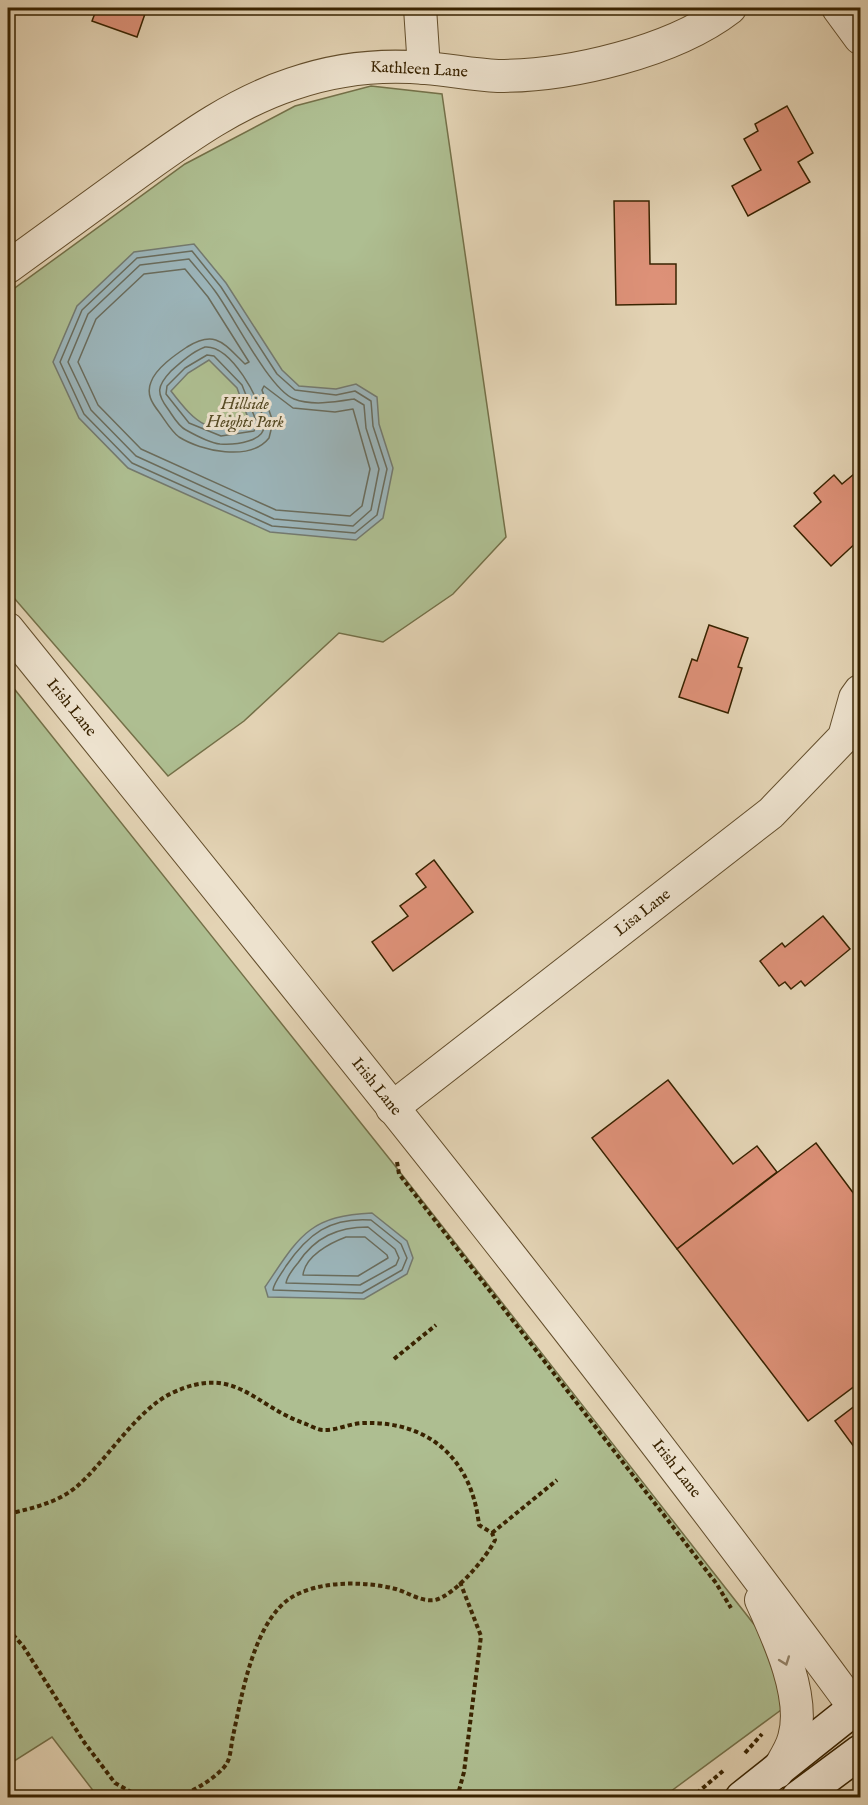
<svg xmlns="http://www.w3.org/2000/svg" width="868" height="1805" viewBox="0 0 868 1805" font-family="'IM FELL English',serif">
	<rect width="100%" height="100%" fill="#e3d3b4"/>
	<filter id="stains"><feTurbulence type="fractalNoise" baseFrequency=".00333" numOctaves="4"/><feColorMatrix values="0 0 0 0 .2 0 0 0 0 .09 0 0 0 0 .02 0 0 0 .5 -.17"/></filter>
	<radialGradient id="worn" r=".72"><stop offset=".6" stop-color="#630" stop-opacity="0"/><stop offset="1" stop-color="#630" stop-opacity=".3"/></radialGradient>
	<g fill="#aebe91" stroke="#747048" stroke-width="1.5">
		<path d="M 371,86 L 442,94 L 506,537 L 453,594 L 383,642 L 339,633 L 244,721 L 168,776 L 8,591 L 8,293 L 185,164 L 295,106 Z"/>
		<path d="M 8,681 L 392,1162 L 760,1632 L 778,1678 L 781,1710 L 663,1797 L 98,1797 L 52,1737 L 8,1765 Z"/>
	</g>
	<g fill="#9bb4b9" stroke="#747a6f" stroke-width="1.5" fill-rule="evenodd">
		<path d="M 194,244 L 226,283 L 282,370 L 299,386 L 336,389 L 356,384 L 377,397 L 379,424 L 393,468 L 383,518 L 356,540 L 270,532 L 128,468 L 79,418 L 53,362 L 77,306 L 134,252 ZM 209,360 L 237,388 L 251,426 C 207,433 198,426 171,391 L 188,373 Z"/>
		<path d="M 372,1213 L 407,1241 L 413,1258 L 407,1274 L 364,1299 L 268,1297 L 265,1287 C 299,1237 308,1216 372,1213 Z"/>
	</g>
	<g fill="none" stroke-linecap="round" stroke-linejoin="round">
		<g stroke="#6a6c5c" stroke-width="1.5">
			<path d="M 192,251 L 221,287 L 277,374 L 295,390 L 336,395 L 355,391 L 371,401 L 373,426 L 387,469 L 377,515 L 355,533 L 272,526 L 132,463 L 84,414 L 60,362 L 82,310 L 137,258 Z"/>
			<path d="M 189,259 C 198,270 207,280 215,291 C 233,315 269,389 294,399 C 312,406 335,402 354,399 L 364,405 L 366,428 L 379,469 L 371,510 L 353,526 L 274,519 L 136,456 L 91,410 L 68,362 L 88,314 L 140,265 Z"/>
			<path d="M 185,269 L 208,297 L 249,362 L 245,364 C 224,344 216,329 187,347 C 175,355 156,368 151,382 C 146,394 152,403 159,412 C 165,420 171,431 179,437 C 201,451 250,462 269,438 L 273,422 L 262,390 L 264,386 L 293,408 L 335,412 L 353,409 L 370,469 L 362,506 L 350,516 L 276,510 L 141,449 L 98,405 L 78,362 L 96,319 L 144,274 Z"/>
			<path d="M 205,347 C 231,345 261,400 264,423 C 267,442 234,445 220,444 C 210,443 195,435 186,430 C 178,426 173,416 168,409 C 156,393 157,386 171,371 C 181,362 192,352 205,347 Z"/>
			<path d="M 207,355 L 214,356 L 242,385 L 257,423 L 254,431 L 221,436 L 189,423 L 166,394 L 167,386 L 185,368 Z"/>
			<path d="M 371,1220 L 401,1244 L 407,1258 L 402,1270 L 362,1293 L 273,1290 C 274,1282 282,1273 286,1266 C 308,1234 330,1217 371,1220 Z"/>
			<path d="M 368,1227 L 395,1249 L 399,1258 L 396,1265 L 360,1285 L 286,1283 C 287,1276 293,1269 298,1263 C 315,1237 338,1227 368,1227 Z"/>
			<path d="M 346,1237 L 365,1237 L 387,1255 L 388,1258 L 358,1276 L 303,1275 C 305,1256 330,1243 346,1237 Z"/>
		</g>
	</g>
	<g fill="#dd9178" stroke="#392300" stroke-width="1.5">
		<path d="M 97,8 L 147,8 L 137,37 L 92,21 Z"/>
		<path d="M 787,106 L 813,153 L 798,162 L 810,182 L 748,216 L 732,186 L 761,170 L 744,139 L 758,131 L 755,124 Z"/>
		<path d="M 614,201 L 649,201 L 650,264 L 676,264 L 676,304 L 616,305 Z"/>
		<path d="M 854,474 L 860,481 L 860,529 L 856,533 L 860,539 L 831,566 L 794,526 L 821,502 L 814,493 L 834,475 L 842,484 Z"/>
		<path d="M 709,625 L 748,638 L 738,667 L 742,668 L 728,713 L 679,697 L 692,659 L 697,661 Z"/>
		<path d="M 434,860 L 473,912 L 393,971 L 372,942 L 408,916 L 400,906 L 426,887 L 416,874 Z"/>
		<path d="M 823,916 L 850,949 L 805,986 L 801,981 L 791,989 L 785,982 L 779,986 L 760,961 L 782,943 L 785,947 Z"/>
		<path d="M 668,1080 L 733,1164 L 757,1146 L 777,1172 L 677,1249 L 592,1138 Z"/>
		<path d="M 816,1143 L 860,1202 L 860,1382 L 808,1421 L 677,1249 Z"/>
		<path d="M 860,1402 L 860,1455 L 835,1421 Z"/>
	</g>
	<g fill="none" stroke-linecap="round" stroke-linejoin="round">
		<defs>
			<g id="minor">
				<path d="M 420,8 L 424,68"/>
				<path d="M 838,8 L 860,38"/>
				<path d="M 8,267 C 50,236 93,205 136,174 C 185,139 234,103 292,84 C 335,69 381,64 426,68 C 450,70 474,75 498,76 C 569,76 673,52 730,8"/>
				<path d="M 8,629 C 297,987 588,1344 860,1715"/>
				<path d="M 392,1108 L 771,813 L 844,737 L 855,698 L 860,691"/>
				<path d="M 761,1600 C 778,1637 806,1697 794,1738 C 791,1750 783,1761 777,1772"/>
			</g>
			<g id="secondary">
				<path d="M 742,1798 L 860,1704"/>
				<path d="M 798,1798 L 860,1752"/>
			</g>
		</defs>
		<use href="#minor" stroke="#644f2d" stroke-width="34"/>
		<use href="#secondary" stroke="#392300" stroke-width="36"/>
		<g stroke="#392300" stroke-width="4" stroke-dasharray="4.5 3" stroke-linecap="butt">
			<path d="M 397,1162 L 399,1174 L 667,1519 L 716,1583 L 731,1608"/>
			<path d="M 394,1359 L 436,1325"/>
			<path d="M 8,1514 C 32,1508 54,1504 75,1488 C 106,1462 136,1410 172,1393 C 236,1363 253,1406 306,1424 C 311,1426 318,1430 323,1430 C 336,1431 350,1423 364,1423 C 430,1421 472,1460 479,1525 L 492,1533 L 495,1540 C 487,1557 454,1596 435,1600 C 421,1602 409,1593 396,1589 C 365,1581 317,1580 289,1599 C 253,1625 242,1695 233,1736 C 231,1744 231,1756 227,1763 C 220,1776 186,1797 171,1798"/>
			<path d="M 492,1533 L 557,1480"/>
			<path d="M 8,1629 L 23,1646 L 84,1742 L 115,1783 L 142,1798"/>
			<path d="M 745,1753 L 762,1734"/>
			<path d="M 457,1798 L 464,1772 L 481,1636 L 460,1582"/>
			<path d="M 691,1798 L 723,1771"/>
		</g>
		<use href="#minor" stroke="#ede2ce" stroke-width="32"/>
		<use href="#secondary" stroke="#ede2ce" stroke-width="33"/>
	</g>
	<defs><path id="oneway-chevron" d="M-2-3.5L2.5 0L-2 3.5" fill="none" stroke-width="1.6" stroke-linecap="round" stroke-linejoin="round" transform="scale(1.5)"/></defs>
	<use stroke="#938267" href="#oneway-chevron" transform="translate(785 1661) rotate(70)"/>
	<g text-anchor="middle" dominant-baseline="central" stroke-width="6" stroke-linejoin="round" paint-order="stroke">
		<g font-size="16" fill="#392300" stroke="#ede2ce">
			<text transform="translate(419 70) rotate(3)">Kathleen Lane</text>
			<text transform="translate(71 708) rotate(51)">Irish Lane</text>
			<text transform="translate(643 913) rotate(-38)">Lisa Lane</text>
			<text transform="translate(376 1087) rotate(51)">Irish Lane</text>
			<text transform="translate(676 1469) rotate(52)">Irish Lane</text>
		</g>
		<g font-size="16" font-style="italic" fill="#564a24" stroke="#ede2ce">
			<text x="245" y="405">Hillside<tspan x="245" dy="18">Heights Park</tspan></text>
		</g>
	</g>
	<rect width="868" height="1805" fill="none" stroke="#e3d3b4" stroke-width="30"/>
	<rect x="9" y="9" width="850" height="1787" fill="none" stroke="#392300" stroke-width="3"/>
	<rect x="15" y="15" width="838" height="1775" fill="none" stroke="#392300" stroke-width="1.5"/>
	<rect width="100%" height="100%" filter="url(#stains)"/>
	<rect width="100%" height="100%" fill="url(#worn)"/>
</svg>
